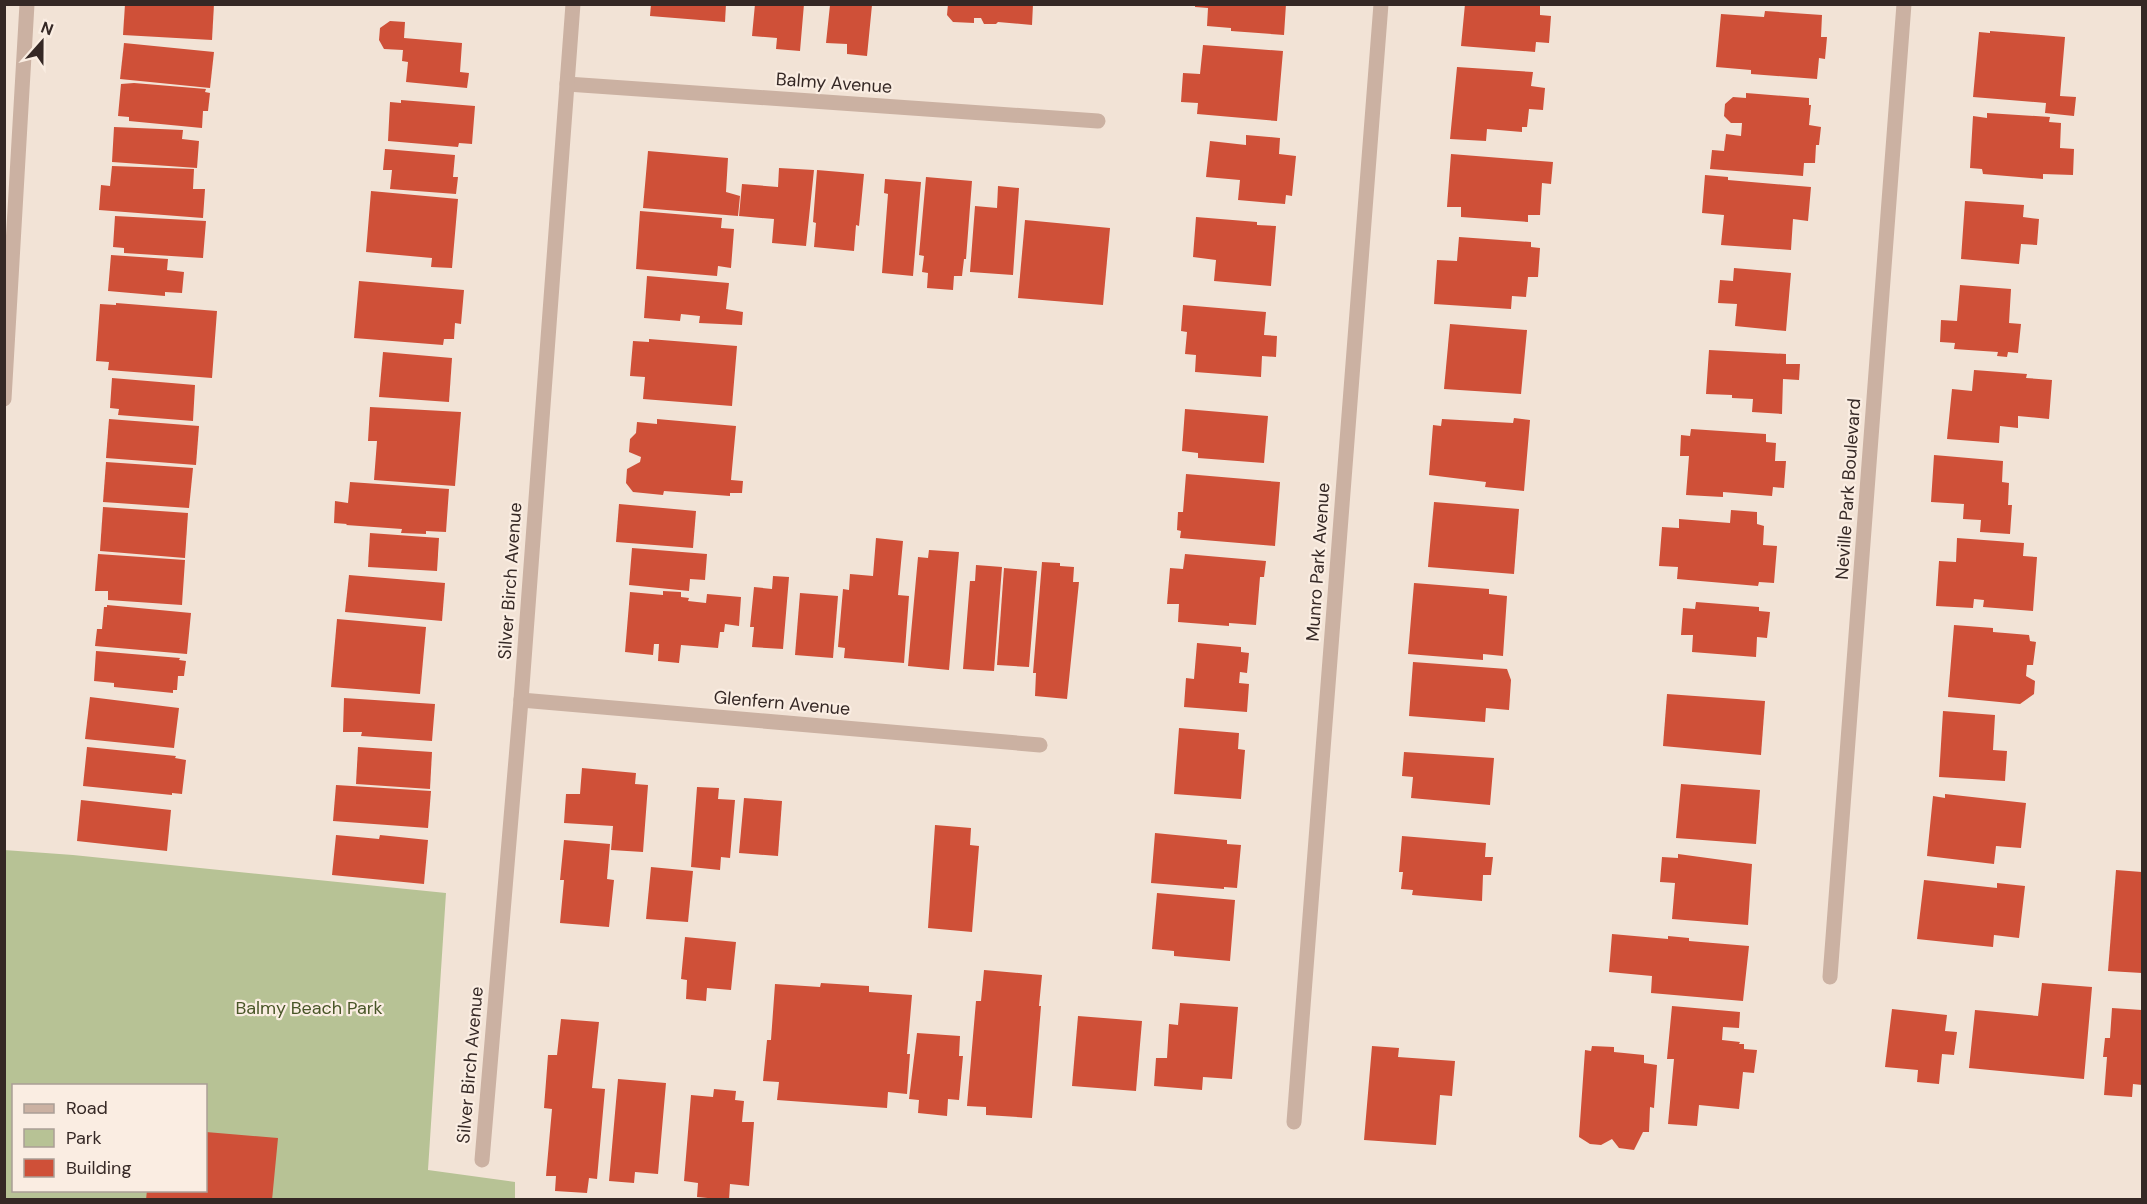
<svg xmlns="http://www.w3.org/2000/svg" width="2147" height="1204" viewBox="0 0 2147 1204" font-family="'DM Sans',sans-serif">
	<rect width="100%" height="100%" fill="#f2e3d6"/>
	<path fill="#b7c295" fill-rule="evenodd" d="M 4,850 L 73,855 L 446,893 L 428,1170 L 515,1182 L 515,1199 L 5,1199 ZM 14,1086 L 206,1086 L 206,1190 L 14,1190 Z"/>
	<g fill="#cf5038">
		<path d="M 125,4 L 214,4 L 212,40 L 123,35 Z"/>
		<path d="M 651,4 L 726,4 L 725,22 L 650,16 Z"/>
		<path d="M 755,4 L 804,4 L 800,51 L 776,49 L 777,38 L 752,36 Z"/>
		<path d="M 948,4 L 1033,4 L 1032,25 L 998,22 L 996,24 L 984,24 L 981,18 L 974,18 L 974,23 L 953,22 L 947,15 Z"/>
		<path d="M 1195,4 L 1286,4 L 1284,35 L 1231,31 L 1231,28 L 1207,26 L 1208,8 L 1195,7 Z"/>
		<path d="M 1465,4 L 1540,4 L 1540,15 L 1551,16 L 1549,43 L 1536,42 L 1535,52 L 1461,46 Z"/>
		<path d="M 830,5 L 872,5 L 867,56 L 847,54 L 847,44 L 826,43 Z"/>
		<path d="M 1765,11 L 1822,15 L 1821,37 L 1827,37 L 1825,59 L 1819,58 L 1817,79 L 1751,74 L 1751,70 L 1716,67 L 1721,14 L 1764,17 Z"/>
		<path d="M 390,21 L 405,22 L 404,38 L 462,43 L 460,72 L 469,73 L 467,88 L 406,82 L 408,62 L 402,61 L 403,50 L 384,49 L 379,40 L 380,28 Z"/>
		<path d="M 1990,31 L 2065,37 L 2060,96 L 2076,97 L 2074,116 L 2045,113 L 2046,103 L 1973,97 L 1979,32 L 1990,33 Z"/>
		<path d="M 124,43 L 214,52 L 210,88 L 120,79 Z"/>
		<path d="M 1203,45 L 1283,51 L 1277,121 L 1197,114 L 1198,103 L 1181,102 L 1183,73 L 1200,74 Z"/>
		<path d="M 1457,67 L 1533,72 L 1531,86 L 1545,88 L 1543,110 L 1529,109 L 1527,127 L 1522,127 L 1522,132 L 1487,129 L 1486,141 L 1450,139 Z"/>
		<path d="M 134,83 L 206,89 L 205,92 L 210,93 L 208,111 L 203,111 L 202,128 L 129,121 L 129,117 L 118,116 L 121,84 Z"/>
		<path d="M 1746,93 L 1809,98 L 1809,105 L 1811,105 L 1809,125 L 1821,127 L 1819,145 L 1816,145 L 1815,163 L 1804,163 L 1803,176 L 1710,169 L 1712,150 L 1724,151 L 1726,134 L 1741,136 L 1742,123 L 1731,123 L 1724,116 L 1725,104 L 1733,97 L 1746,98 Z"/>
		<path d="M 401,100 L 475,106 L 472,144 L 459,143 L 458,147 L 388,141 L 390,102 L 401,103 Z"/>
		<path d="M 1987,113 L 2050,117 L 2049,122 L 2061,123 L 2060,148 L 2074,149 L 2073,175 L 2043,174 L 2043,179 L 1983,174 L 1982,169 L 1970,168 L 1973,116 L 1987,118 Z"/>
		<path d="M 114,127 L 183,130 L 182,139 L 199,141 L 197,168 L 112,162 Z"/>
		<path d="M 1246,135 L 1280,138 L 1279,154 L 1296,156 L 1292,196 L 1286,195 L 1285,204 L 1238,200 L 1240,180 L 1206,177 L 1210,141 L 1246,145 Z"/>
		<path d="M 385,149 L 455,155 L 453,177 L 458,177 L 456,194 L 390,189 L 392,170 L 383,170 Z"/>
		<path d="M 648,151 L 728,158 L 726,192 L 740,196 L 738,216 L 643,208 Z"/>
		<path d="M 1451,154 L 1553,162 L 1551,184 L 1542,183 L 1540,215 L 1528,215 L 1528,222 L 1461,217 L 1461,207 L 1447,207 Z"/>
		<path d="M 112,166 L 194,169 L 193,189 L 205,189 L 203,218 L 99,210 L 101,185 L 110,186 Z"/>
		<path d="M 779,168 L 814,170 L 806,246 L 772,243 L 774,219 L 739,216 L 742,184 L 778,187 Z"/>
		<path d="M 817,170 L 864,174 L 859,226 L 856,225 L 854,251 L 814,247 L 816,223 L 813,222 Z"/>
		<path d="M 1705,175 L 1728,177 L 1728,180 L 1811,187 L 1808,221 L 1793,219 L 1791,250 L 1721,245 L 1724,215 L 1702,213 Z"/>
		<path d="M 926,177 L 972,181 L 966,259 L 964,259 L 962,276 L 954,276 L 953,290 L 927,288 L 928,273 L 922,272 L 924,256 L 919,255 Z"/>
		<path d="M 885,179 L 921,182 L 913,276 L 882,273 L 888,194 L 884,193 Z"/>
		<path d="M 998,186 L 1019,188 L 1013,275 L 970,272 L 975,206 L 997,208 Z"/>
		<path d="M 371,191 L 458,199 L 452,268 L 431,267 L 432,258 L 366,252 Z"/>
		<path d="M 1965,201 L 2024,205 L 2023,217 L 2039,219 L 2037,245 L 2021,244 L 2019,264 L 1961,259 Z"/>
		<path d="M 640,211 L 722,218 L 721,228 L 734,229 L 731,268 L 718,266 L 717,276 L 636,269 Z"/>
		<path d="M 115,216 L 206,221 L 203,258 L 124,253 L 124,248 L 113,247 Z"/>
		<path d="M 1196,217 L 1257,222 L 1257,225 L 1276,226 L 1271,286 L 1214,281 L 1216,260 L 1193,257 Z"/>
		<path d="M 1025,220 L 1110,228 L 1103,305 L 1018,298 Z"/>
		<path d="M 1459,237 L 1531,242 L 1531,247 L 1540,248 L 1538,277 L 1528,277 L 1526,297 L 1512,296 L 1511,309 L 1434,304 L 1437,260 L 1457,261 Z"/>
		<path d="M 111,255 L 168,259 L 167,270 L 184,272 L 182,293 L 165,292 L 165,296 L 108,291 Z"/>
		<path d="M 1734,268 L 1791,273 L 1786,331 L 1735,326 L 1737,304 L 1718,303 L 1720,280 L 1733,281 Z"/>
		<path d="M 647,276 L 729,283 L 726,309 L 743,312 L 742,325 L 699,323 L 700,316 L 681,314 L 680,321 L 644,318 Z"/>
		<path d="M 359,281 L 464,290 L 461,324 L 455,323 L 454,339 L 444,339 L 443,345 L 354,338 Z"/>
		<path d="M 1960,285 L 2011,289 L 2009,323 L 2021,324 L 2018,353 L 2008,352 L 2007,357 L 1997,356 L 1998,352 L 1954,349 L 1955,343 L 1940,342 L 1941,320 L 1957,321 Z"/>
		<path d="M 116,303 L 217,311 L 212,378 L 108,370 L 109,362 L 96,361 L 100,304 L 116,305 Z"/>
		<path d="M 1183,305 L 1266,312 L 1264,335 L 1277,336 L 1276,357 L 1262,356 L 1261,377 L 1195,372 L 1196,355 L 1185,354 L 1187,332 L 1181,331 Z"/>
		<path d="M 1450,324 L 1527,330 L 1521,394 L 1444,389 Z"/>
		<path d="M 649,339 L 737,346 L 732,406 L 643,399 L 645,377 L 630,376 L 633,341 L 649,342 Z"/>
		<path d="M 1709,350 L 1786,354 L 1786,364 L 1800,364 L 1799,380 L 1783,379 L 1782,414 L 1752,412 L 1753,399 L 1732,398 L 1732,395 L 1706,394 Z"/>
		<path d="M 383,352 L 452,358 L 449,402 L 379,397 Z"/>
		<path d="M 1974,370 L 2027,374 L 2026,378 L 2052,380 L 2049,419 L 2018,416 L 2018,428 L 2000,426 L 1999,443 L 1947,439 L 1952,389 L 1972,391 Z"/>
		<path d="M 112,378 L 195,385 L 193,421 L 118,415 L 119,409 L 110,408 Z"/>
		<path d="M 370,407 L 461,412 L 455,486 L 374,480 L 377,441 L 368,441 Z"/>
		<path d="M 1185,409 L 1268,416 L 1264,463 L 1198,458 L 1198,453 L 1182,451 Z"/>
		<path d="M 1514,418 L 1530,420 L 1524,491 L 1485,487 L 1486,482 L 1429,475 L 1433,425 L 1441,426 L 1442,419 L 1513,423 Z"/>
		<path d="M 109,419 L 199,426 L 196,465 L 106,458 Z"/>
		<path d="M 657,419 L 736,426 L 731,480 L 743,481 L 742,493 L 730,493 L 730,496 L 664,491 L 663,495 L 633,492 L 626,483 L 627,469 L 640,462 L 641,457 L 629,452 L 630,439 L 636,433 L 637,422 L 657,424 Z"/>
		<path d="M 1691,429 L 1766,434 L 1766,442 L 1776,443 L 1775,461 L 1786,461 L 1784,488 L 1773,487 L 1772,496 L 1723,492 L 1723,497 L 1686,495 L 1689,456 L 1680,456 L 1681,435 L 1690,436 Z"/>
		<path d="M 1934,455 L 2003,461 L 2002,482 L 2009,483 L 2008,505 L 2012,505 L 2010,534 L 1980,532 L 1981,520 L 1963,519 L 1964,504 L 1931,502 Z"/>
		<path d="M 106,462 L 193,468 L 189,508 L 103,502 Z"/>
		<path d="M 1186,474 L 1280,482 L 1275,546 L 1180,538 L 1181,531 L 1177,530 L 1178,512 L 1183,512 Z"/>
		<path d="M 350,482 L 449,489 L 446,532 L 426,531 L 426,534 L 401,533 L 402,529 L 346,525 L 347,524 L 334,523 L 335,501 L 348,503 Z"/>
		<path d="M 1434,502 L 1519,509 L 1514,574 L 1428,567 Z"/>
		<path d="M 619,504 L 696,511 L 693,548 L 616,542 Z"/>
		<path d="M 103,507 L 188,513 L 185,558 L 100,551 Z"/>
		<path d="M 1731,510 L 1757,512 L 1757,524 L 1764,526 L 1763,545 L 1777,546 L 1774,583 L 1759,582 L 1758,586 L 1677,579 L 1678,567 L 1659,566 L 1662,527 L 1679,528 L 1679,519 L 1730,523 Z"/>
		<path d="M 370,533 L 439,538 L 437,571 L 368,567 Z"/>
		<path d="M 876,538 L 903,541 L 898,595 L 909,596 L 904,663 L 844,658 L 845,648 L 838,647 L 843,589 L 849,590 L 850,574 L 873,576 Z"/>
		<path d="M 1957,538 L 2024,543 L 2023,556 L 2037,557 L 2033,611 L 1983,607 L 1984,600 L 1974,599 L 1973,608 L 1936,606 L 1939,561 L 1956,562 Z"/>
		<path d="M 632,548 L 707,554 L 705,580 L 690,579 L 689,591 L 629,585 Z"/>
		<path d="M 929,550 L 959,552 L 949,670 L 908,666 L 918,557 L 928,558 Z"/>
		<path d="M 98,554 L 185,560 L 182,605 L 108,600 L 108,591 L 95,591 Z"/>
		<path d="M 1185,554 L 1266,561 L 1264,577 L 1260,577 L 1256,625 L 1229,623 L 1229,626 L 1178,622 L 1179,604 L 1167,604 L 1170,568 L 1183,569 Z"/>
		<path d="M 1042,562 L 1060,563 L 1060,566 L 1074,567 L 1073,582 L 1079,582 L 1067,699 L 1035,696 L 1036,673 L 1033,673 Z"/>
		<path d="M 976,565 L 1002,567 L 994,671 L 963,669 L 970,581 L 975,581 Z"/>
		<path d="M 1004,568 L 1037,571 L 1029,667 L 997,665 Z"/>
		<path d="M 349,575 L 445,583 L 442,621 L 345,612 Z"/>
		<path d="M 773,576 L 789,577 L 783,649 L 752,647 L 754,627 L 750,627 L 754,587 L 772,589 Z"/>
		<path d="M 1414,583 L 1489,589 L 1489,594 L 1507,596 L 1503,656 L 1483,654 L 1483,660 L 1408,654 Z"/>
		<path d="M 663,591 L 681,592 L 681,597 L 689,598 L 688,601 L 706,603 L 707,594 L 741,597 L 739,626 L 725,624 L 724,632 L 720,632 L 718,648 L 681,645 L 679,663 L 658,661 L 659,644 L 654,644 L 653,655 L 625,652 L 630,592 L 663,595 Z"/>
		<path d="M 800,593 L 838,596 L 833,658 L 795,655 Z"/>
		<path d="M 1696,602 L 1759,607 L 1759,611 L 1770,612 L 1767,638 L 1757,637 L 1756,657 L 1692,652 L 1693,635 L 1681,635 L 1683,608 L 1695,609 Z"/>
		<path d="M 107,605 L 191,613 L 187,654 L 95,646 L 97,629 L 102,629 L 104,607 L 107,607 Z"/>
		<path d="M 337,619 L 426,627 L 420,694 L 331,687 Z"/>
		<path d="M 1954,625 L 1993,628 L 1993,632 L 2029,635 L 2030,641 L 2036,642 L 2033,665 L 2027,665 L 2026,676 L 2035,681 L 2034,694 L 2020,704 L 1948,697 Z"/>
		<path d="M 1197,643 L 1241,647 L 1241,652 L 1249,653 L 1247,673 L 1240,672 L 1239,683 L 1249,684 L 1247,712 L 1184,707 L 1186,678 L 1194,679 Z"/>
		<path d="M 96,651 L 180,658 L 179,660 L 186,661 L 184,676 L 178,676 L 177,690 L 173,690 L 173,693 L 114,687 L 114,683 L 94,681 Z"/>
		<path d="M 1413,662 L 1507,669 L 1511,680 L 1509,710 L 1486,708 L 1485,722 L 1409,716 Z"/>
		<path d="M 1667,694 L 1765,701 L 1761,755 L 1663,746 Z"/>
		<path d="M 90,697 L 179,708 L 174,748 L 85,739 Z"/>
		<path d="M 344,698 L 435,704 L 432,741 L 361,736 L 362,732 L 343,732 Z"/>
		<path d="M 1943,711 L 1995,715 L 1993,750 L 2007,751 L 2005,781 L 1939,777 Z"/>
		<path d="M 1179,728 L 1239,733 L 1238,749 L 1245,750 L 1241,799 L 1174,794 Z"/>
		<path d="M 87,747 L 176,756 L 175,758 L 186,760 L 182,794 L 172,793 L 172,795 L 83,786 Z"/>
		<path d="M 358,747 L 432,752 L 430,789 L 356,784 Z"/>
		<path d="M 1404,752 L 1494,758 L 1490,805 L 1411,798 L 1413,777 L 1402,776 Z"/>
		<path d="M 582,768 L 636,773 L 635,784 L 648,785 L 643,852 L 611,850 L 613,826 L 564,823 L 566,794 L 580,794 Z"/>
		<path d="M 1681,784 L 1760,790 L 1756,844 L 1676,838 Z"/>
		<path d="M 336,785 L 431,791 L 428,828 L 333,821 Z"/>
		<path d="M 697,787 L 719,788 L 718,799 L 735,800 L 730,858 L 721,857 L 720,870 L 691,867 Z"/>
		<path d="M 1945,794 L 2026,803 L 2021,848 L 1996,846 L 1994,864 L 1927,856 L 1933,796 L 1945,798 Z"/>
		<path d="M 744,798 L 782,801 L 778,856 L 739,853 Z"/>
		<path d="M 81,800 L 171,810 L 167,851 L 77,841 Z"/>
		<path d="M 935,825 L 971,828 L 970,845 L 979,846 L 972,932 L 928,928 Z"/>
		<path d="M 1155,833 L 1227,840 L 1227,844 L 1241,845 L 1237,888 L 1224,887 L 1224,889 L 1151,883 Z"/>
		<path d="M 336,835 L 379,839 L 380,835 L 428,840 L 424,884 L 332,875 Z"/>
		<path d="M 1402,836 L 1486,843 L 1485,857 L 1493,857 L 1491,875 L 1483,875 L 1482,901 L 1412,895 L 1413,890 L 1401,889 L 1403,872 L 1399,872 Z"/>
		<path d="M 564,840 L 610,844 L 607,879 L 614,880 L 609,927 L 560,923 L 564,880 L 560,880 Z"/>
		<path d="M 1678,854 L 1752,864 L 1748,925 L 1672,919 L 1675,883 L 1660,882 L 1662,857 L 1678,858 Z"/>
		<path d="M 651,867 L 693,871 L 688,922 L 646,919 Z"/>
		<path d="M 2116,870 L 2142,872 L 2142,973 L 2108,971 Z"/>
		<path d="M 1924,880 L 1997,888 L 1997,883 L 2025,886 L 2019,938 L 1994,935 L 1993,947 L 1917,939 Z"/>
		<path d="M 1157,893 L 1235,900 L 1230,961 L 1174,956 L 1174,951 L 1152,949 Z"/>
		<path d="M 1612,934 L 1668,939 L 1668,936 L 1689,938 L 1689,941 L 1749,946 L 1743,1001 L 1651,993 L 1652,976 L 1609,972 Z"/>
		<path d="M 685,937 L 736,942 L 731,990 L 707,988 L 706,1001 L 686,999 L 687,980 L 681,979 Z"/>
		<path d="M 984,970 L 1042,975 L 1039,1006 L 1041,1006 L 1032,1118 L 986,1115 L 986,1107 L 967,1106 L 976,1001 L 981,1001 Z"/>
		<path d="M 821,983 L 869,986 L 869,992 L 912,995 L 907,1054 L 910,1054 L 907,1094 L 888,1092 L 887,1108 L 777,1100 L 779,1082 L 763,1081 L 767,1040 L 771,1040 L 775,984 L 820,987 Z"/>
		<path d="M 2042,983 L 2092,987 L 2084,1079 L 1969,1068 L 1975,1010 L 2038,1016 Z"/>
		<path d="M 1180,1003 L 1238,1007 L 1232,1079 L 1203,1077 L 1202,1090 L 1154,1086 L 1156,1058 L 1167,1058 L 1169,1024 L 1178,1025 Z"/>
		<path d="M 1672,1006 L 1740,1012 L 1739,1028 L 1723,1027 L 1722,1040 L 1740,1042 L 1739,1044 L 1744,1044 L 1744,1049 L 1757,1050 L 1754,1073 L 1743,1072 L 1739,1109 L 1699,1105 L 1697,1126 L 1668,1124 L 1674,1059 L 1667,1059 Z"/>
		<path d="M 2112,1008 L 2142,1010 L 2142,1085 L 2133,1084 L 2132,1097 L 2104,1095 L 2107,1057 L 2103,1057 L 2105,1038 L 2110,1038 Z"/>
		<path d="M 1892,1009 L 1947,1015 L 1945,1031 L 1957,1032 L 1954,1055 L 1942,1054 L 1939,1084 L 1917,1082 L 1918,1070 L 1885,1067 Z"/>
		<path d="M 1078,1016 L 1142,1021 L 1136,1091 L 1072,1086 Z"/>
		<path d="M 561,1019 L 599,1022 L 592,1088 L 605,1089 L 597,1179 L 589,1178 L 587,1193 L 555,1191 L 556,1176 L 546,1176 L 552,1109 L 544,1108 L 548,1055 L 557,1055 Z"/>
		<path d="M 917,1033 L 960,1036 L 959,1056 L 963,1056 L 959,1100 L 948,1099 L 947,1116 L 918,1113 L 919,1100 L 909,1099 Z"/>
		<path d="M 1372,1046 L 1399,1048 L 1398,1057 L 1455,1061 L 1452,1096 L 1440,1095 L 1436,1145 L 1364,1140 Z"/>
		<path d="M 1592,1046 L 1614,1047 L 1614,1052 L 1644,1055 L 1644,1063 L 1657,1065 L 1654,1108 L 1650,1107 L 1649,1132 L 1643,1132 L 1634,1150 L 1619,1148 L 1612,1139 L 1601,1145 L 1590,1144 L 1579,1137 L 1585,1050 L 1591,1051 Z"/>
		<path d="M 618,1079 L 666,1083 L 658,1174 L 635,1172 L 634,1183 L 609,1181 Z"/>
		<path d="M 714,1089 L 736,1091 L 735,1100 L 744,1101 L 742,1122 L 754,1122 L 749,1186 L 730,1184 L 729,1200 L 697,1197 L 698,1183 L 684,1181 L 691,1095 L 713,1097 Z"/>
		<path d="M 206,1132 L 278,1138 L 272,1200 L 146,1200 L 147,1190 L 206,1190 Z"/>
	</g>
	<g fill="none" stroke-linecap="round" stroke-linejoin="round">
		<g stroke="#cbb1a2" stroke-width="15">
			<path d="M 567,84 L 1098,121"/>
			<path d="M 4,399 L 27,4"/>
			<path d="M 521,700 L 1040,745"/>
			<path d="M 1830,977 L 1904,4"/>
			<path d="M 1294,1122 L 1381,4"/>
			<path d="M 482,1160 L 521,700 L 573,4"/>
		</g>
	</g>
	<g text-anchor="middle" dominant-baseline="central" stroke-width="4.5" stroke-linejoin="round" paint-order="stroke">
		<g font-size="18" fill="#352825" stroke="#faede2">
			<text transform="translate(834 83) rotate(4)">Balmy Avenue</text>
			<text transform="translate(1848 489) rotate(-86)">Neville Park Boulevard</text>
			<text transform="translate(1318 562) rotate(-86)">Munro Park Avenue</text>
			<text transform="translate(510 581) rotate(-86)">Silver Birch Avenue</text>
			<text transform="translate(782 703) rotate(5)">Glenfern Avenue</text>
			<text transform="translate(470 1065) rotate(-85)">Silver Birch Avenue</text>
		</g>
		<g font-size="18" fill="#485527" stroke="#faede2">
			<text x="309" y="1008">Balmy Beach Park</text>
		</g>
	</g>
	<rect width="2147" height="1204" fill="none" stroke="#352825" stroke-width="12"/>
	<rect x="12" y="1084" width="195" height="108" fill="#faede2" stroke="#ab9e96" stroke-width="1.5"/>
	<rect x="24" y="1104" width="30" height="9" fill="#cbb1a2" stroke="#ab9e96" stroke-width="1.5"/>
	<text x="66" y="1114" font-size="18" fill="#352825">Road</text>
	<rect x="24" y="1129" width="30" height="18" fill="#b7c295" stroke="#ab9e96" stroke-width="1.5"/>
	<text x="66" y="1144" font-size="18" fill="#352825">Park</text>
	<rect x="24" y="1159" width="30" height="18" fill="#cf5038" stroke="#ab9e96" stroke-width="1.5"/>
	<text x="66" y="1174" font-size="18" fill="#352825">Building</text>
	<g transform="translate(42 42) rotate(21)" stroke="#faede2" stroke-width="4.5" paint-order="stroke">
	<path d="M0-4.5L10 22L0 15L-10 22Z" fill="#352825"/>
	<text y="-9" font-size="16" font-weight="bold" text-anchor="middle" fill="#352825">N</text>
	</g>
</svg>
